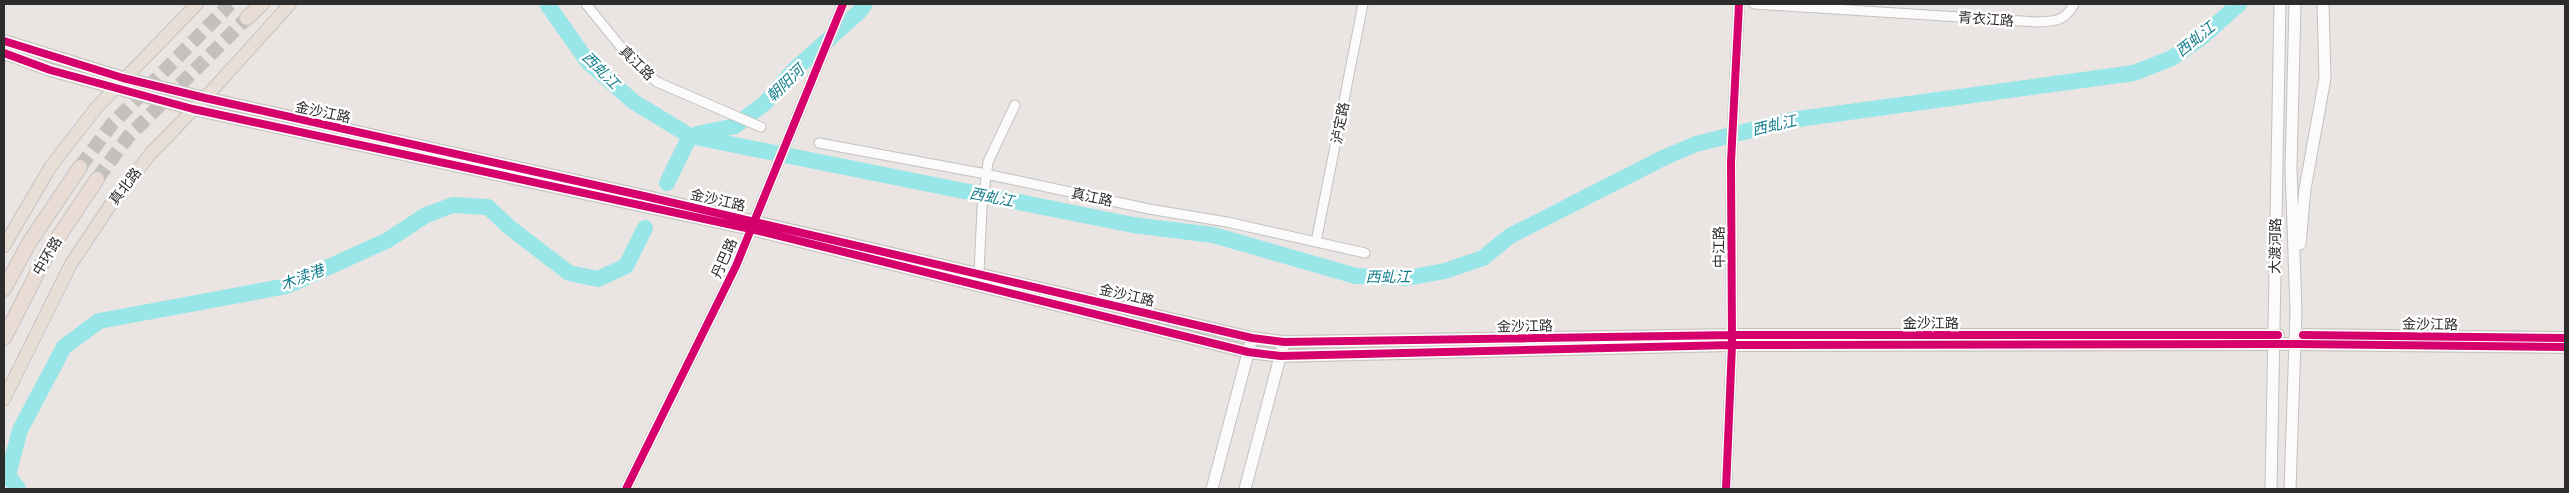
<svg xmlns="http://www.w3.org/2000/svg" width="2569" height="493" font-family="Ubuntu,'Noto Sans SC',sans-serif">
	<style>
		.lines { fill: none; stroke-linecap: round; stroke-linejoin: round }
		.stream { stroke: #98e6e8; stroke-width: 2.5 }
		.river { stroke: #98e6e8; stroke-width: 16 }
		.trunk-tunnel { stroke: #c4c0be; stroke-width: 14; stroke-dasharray: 14 7; stroke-linecap: butt }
		.minor-casing { stroke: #c2c1c1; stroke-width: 11 }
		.tertiary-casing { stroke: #c2c1c1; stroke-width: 12 }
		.secondary-casing { stroke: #c2c1c1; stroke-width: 13 }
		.primary-casing { stroke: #c6c3c2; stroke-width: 14 }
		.trunk-casing { stroke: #c6c3c2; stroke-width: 16 }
		.minor { stroke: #fcfbfb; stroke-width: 9 }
		.tertiary { stroke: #fcfbfb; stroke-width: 10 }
		.secondary { stroke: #fcfbfb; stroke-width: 11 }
		.primary { stroke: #e7ded5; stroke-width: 12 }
		.trunk { stroke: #e8dcd4; stroke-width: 14 }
		.cycleway-casing { stroke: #fff; stroke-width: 11 }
		.cycleway { stroke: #d6006c; stroke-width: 8 }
		.labels { text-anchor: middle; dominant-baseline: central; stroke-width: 5; stroke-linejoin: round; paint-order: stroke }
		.street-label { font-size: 14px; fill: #2c2c2c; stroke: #fff }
		.water-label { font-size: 15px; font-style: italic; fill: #127e8c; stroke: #fff }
	</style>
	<rect width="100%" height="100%" fill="#eae5e2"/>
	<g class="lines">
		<!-- stream -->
		<path class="stream" d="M 4,473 L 8,475"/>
		<!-- river -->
		<path class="river" d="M 547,4 L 588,62 L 634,102 L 690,136 L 1133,225 L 1213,235 L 1356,276 L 1407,278 L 1445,271 L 1483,258 L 1510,236 L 1663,158 L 1696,144 L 1791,120 L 2134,73 L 2172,58 L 2201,38 L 2239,4
			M 697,134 L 735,126 L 766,102 L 794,70 L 859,12 L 865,4
			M 667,183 L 690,136
			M 18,489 L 8,475 L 20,430 L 64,347 L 99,321 L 287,286 L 388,240 L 426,215 L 453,205 L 488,207 L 509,227 L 569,273 L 598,279 L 626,266 L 645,228"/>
		<!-- trunk-tunnel -->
		<path class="trunk-tunnel" d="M 80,167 L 112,124 L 230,4
			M 97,179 L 128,137 L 247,18"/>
		<defs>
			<path id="minor" d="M 586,4 L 633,62 L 657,82 L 761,127
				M 1754,4 L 2038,22 C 2056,21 2065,21 2074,4
				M 819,143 L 986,174 L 1149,209 L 1227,222 L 1365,253
				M 1316,242 L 1363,4
				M 979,273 L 982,208 L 988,162 L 1015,105"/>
			<path id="tertiary" d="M 626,489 L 736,266 L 843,4
				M 1726,489 L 1732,345 L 1731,162 L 1739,4"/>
			<path id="secondary" d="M 2300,244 L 2305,189 L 2325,78 L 2323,4
				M 1212,489 L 1252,338
				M 1245,489 L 1284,342
				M 2271,489 L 2280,4
				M 2290,489 L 2296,311 L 2291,168 L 2295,4"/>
			<path id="primary" d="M 4,41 L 123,78 L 205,98 L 644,196 L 1252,338 L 1284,342 L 1733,335 L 2278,335
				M 4,53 L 50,70 L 193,109 L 751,229 L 1248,352 L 1281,356 L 1732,345 L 2294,344 L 2565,347
				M 4,246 L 51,166 L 97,107 L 197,4
				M 2303,335 L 2565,338
				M 4,399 L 71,264 L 109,207 L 151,153 L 205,98 L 290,4"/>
			<path id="trunk" d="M 247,18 L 262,4
				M 4,289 L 29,243 L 80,167
				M 4,338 L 47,254 L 97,179"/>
		</defs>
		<!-- minor casing -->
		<use href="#minor" class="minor-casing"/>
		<!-- tertiary casing -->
		<use href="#tertiary" class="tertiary-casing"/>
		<!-- secondary casing -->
		<use href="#secondary" class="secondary-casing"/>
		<!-- primary casing -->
		<use href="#primary" class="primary-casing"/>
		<!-- trunk casing -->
		<use href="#trunk" class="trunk-casing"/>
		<!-- minor -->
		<use href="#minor" class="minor"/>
		<!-- tertiary -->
		<use href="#tertiary" class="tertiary"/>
		<!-- secondary -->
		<use href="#secondary" class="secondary"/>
		<!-- primary -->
		<use href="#primary" class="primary"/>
		<!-- trunk -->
		<use href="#trunk" class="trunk"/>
		<defs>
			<path id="cycleway" d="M 4,41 L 123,78 L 205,98 L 644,196 L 1252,338 L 1284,342 L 1733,335 L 2278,335
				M 4,53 L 50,70 L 193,109 L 751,229 L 1248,352 L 1281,356 L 1732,345 L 2294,344 L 2565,347
				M 2303,335 L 2565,338
				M 626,489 L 736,266 L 843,4
				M 1726,489 L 1732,345 L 1731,162 L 1739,4"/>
		</defs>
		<!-- cycleway casing -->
		<use href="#cycleway" class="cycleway-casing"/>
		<!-- cycleway -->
		<use href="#cycleway" class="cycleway"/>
	</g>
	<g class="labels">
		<!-- street labels -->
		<g class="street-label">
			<text transform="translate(1986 19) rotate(4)">青衣江路</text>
			<text transform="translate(637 63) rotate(44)">真江路</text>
			<text transform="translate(323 112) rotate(12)">金沙江路</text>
			<text transform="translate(1340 123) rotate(-79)">泸定路</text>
			<text transform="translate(125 186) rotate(-52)">真北路</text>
			<text transform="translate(1092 197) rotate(12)">真江路</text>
			<text transform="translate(718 200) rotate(13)">金沙江路</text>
			<text transform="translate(2275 246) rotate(-89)">大渡河路</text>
			<text transform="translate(1719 247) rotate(-91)">中江路</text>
			<text transform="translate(47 256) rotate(-59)">中环路</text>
			<text transform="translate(724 258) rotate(-66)">丹巴路</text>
			<text transform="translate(1127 295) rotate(13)">金沙江路</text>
			<text x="1931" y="323">金沙江路</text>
			<text transform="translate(2430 324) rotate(1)">金沙江路</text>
			<text transform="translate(1525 326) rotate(-1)">金沙江路</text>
		</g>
		<!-- water labels -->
		<g class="water-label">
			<text transform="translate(2195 39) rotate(-39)">西虬江</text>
			<text transform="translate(601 70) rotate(45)">西虬江</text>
			<text transform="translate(785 83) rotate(-44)">朝阳河</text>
			<text transform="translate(1774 125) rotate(-13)">西虬江</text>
			<text transform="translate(992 197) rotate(11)">西虬江</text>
			<text x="1388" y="276">西虬江</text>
			<text transform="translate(302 277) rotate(-21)">木渎港</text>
		</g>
	</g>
	<!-- border -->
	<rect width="2569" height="493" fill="none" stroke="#2c2c2c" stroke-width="10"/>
</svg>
